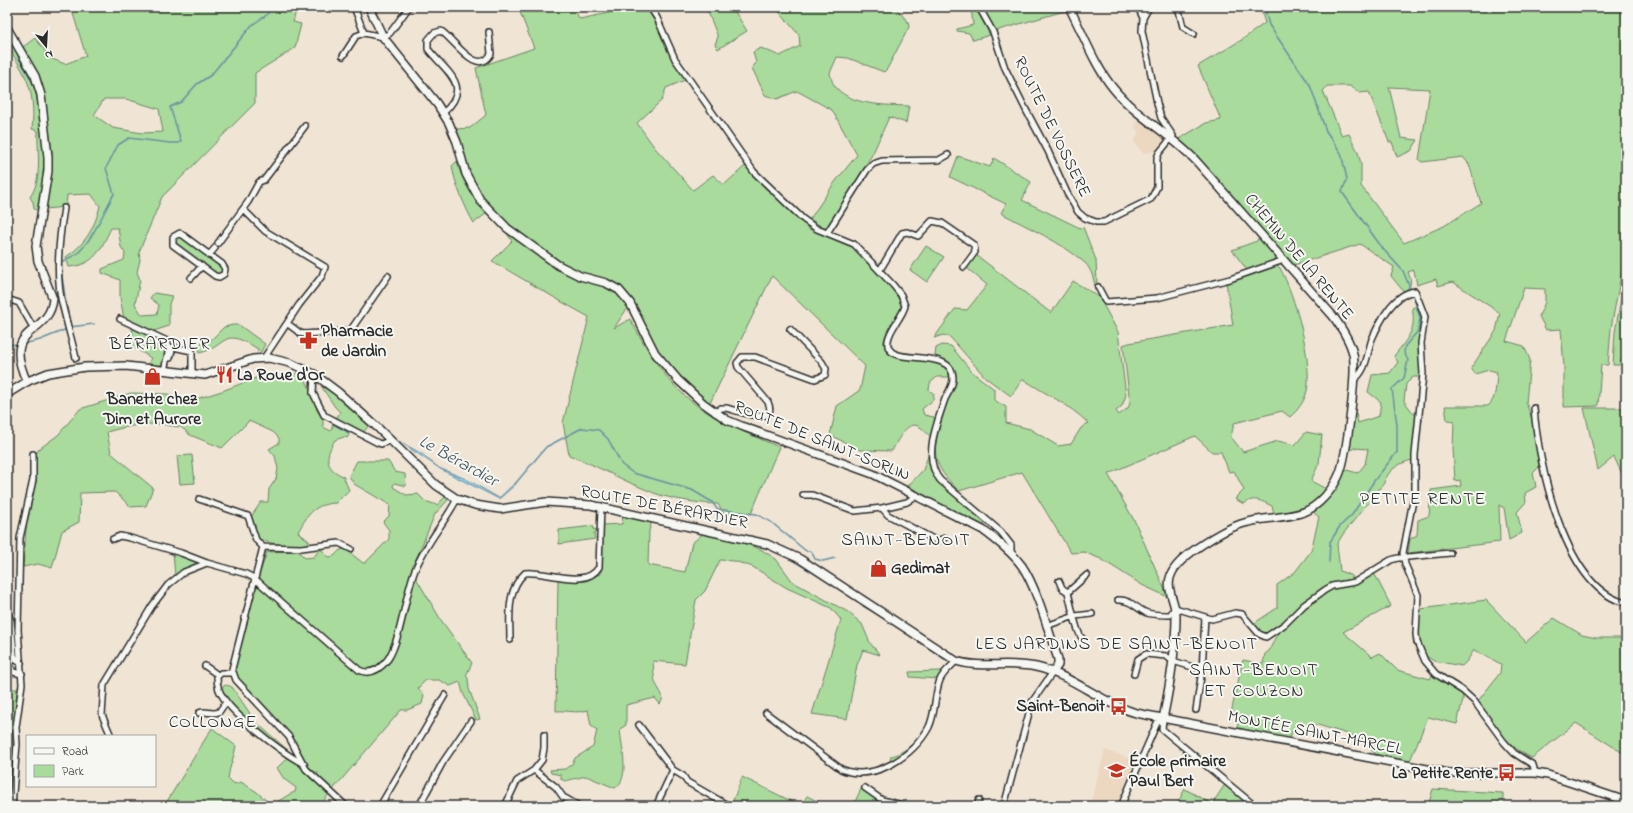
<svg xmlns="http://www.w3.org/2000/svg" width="1633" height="813" font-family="'Indie Flower',sans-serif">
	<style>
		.built { fill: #ecd7c1 }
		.green { fill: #a9db9c; stroke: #6a8364; fill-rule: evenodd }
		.water { fill: #91d3f3; stroke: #6890a3 }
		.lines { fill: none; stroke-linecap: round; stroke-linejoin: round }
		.stream { stroke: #6890a3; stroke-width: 1.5 }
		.street-casing { stroke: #2b2b2b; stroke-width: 8 }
		.secondary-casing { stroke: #2b2b2b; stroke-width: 10 }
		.street { stroke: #f6f6f2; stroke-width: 5 }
		.secondary { stroke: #f6f6f2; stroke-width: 7 }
		.labels { text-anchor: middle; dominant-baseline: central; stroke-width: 4; stroke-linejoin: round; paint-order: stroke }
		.street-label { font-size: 17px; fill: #2b2b2b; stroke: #f6f6f2 }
		.poi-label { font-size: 17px; font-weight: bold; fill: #2b2b2b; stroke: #f6f6f2; text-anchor: start }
		.neighbourhood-label { font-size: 18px; letter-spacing: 1px; fill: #2b2b2b; stroke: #f6f6f2 }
		.water-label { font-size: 18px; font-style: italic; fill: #44555d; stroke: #f6f6f2 }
	</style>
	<rect width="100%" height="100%" fill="#f0e4d5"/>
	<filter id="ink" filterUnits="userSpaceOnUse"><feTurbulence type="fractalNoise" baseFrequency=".025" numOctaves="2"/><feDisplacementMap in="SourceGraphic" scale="8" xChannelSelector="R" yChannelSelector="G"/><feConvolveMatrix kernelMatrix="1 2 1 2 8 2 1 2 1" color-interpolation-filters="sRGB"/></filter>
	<g filter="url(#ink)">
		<!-- built -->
		<path class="built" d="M 1140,118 L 1165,139 L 1164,144 L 1158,151 L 1143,153 L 1134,142 L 1138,133 L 1135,125 Z
			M 1105,750 L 1137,761 L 1116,806 L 1093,806 L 1090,805 Z"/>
		<!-- green -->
		<path class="green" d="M 54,7 L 297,7 L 293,22 L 301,24 L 295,48 L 255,73 L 255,103 L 162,197 L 139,252 L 140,260 L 137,272 L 140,280 L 135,304 L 142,315 L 157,314 L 159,305 L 150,298 L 154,293 L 172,296 L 169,304 L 169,326 L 154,331 L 124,319 L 120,297 L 120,280 L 102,273 L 102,269 L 124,260 L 125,253 L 121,247 L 118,228 L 111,228 C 101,249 95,265 69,267 L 66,257 C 85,245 95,227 100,206 L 91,194 L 67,195 L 66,207 L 45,209 L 52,170 L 52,152 L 45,103 L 38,76 L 23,47 L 35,38 L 52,59 L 65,64 L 86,56 L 71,7 ZM 104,99 L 126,99 L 159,109 L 163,132 L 142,133 L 113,128 L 94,115 Z
			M 518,7 L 571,7 L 580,19 L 637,7 L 647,7 L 685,80 L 666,88 L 662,100 L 637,123 L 655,148 L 693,190 L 713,175 L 724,185 L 745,166 L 753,176 L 809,229 L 852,247 L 892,287 L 901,304 L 901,310 C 896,319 887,330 884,340 C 883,343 885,346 886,349 C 897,368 948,352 950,377 L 937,377 L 930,383 L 929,390 L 934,394 L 933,400 L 922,409 L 924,415 L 934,417 L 936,425 L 933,439 C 928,435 923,428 918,426 C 906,420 896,444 892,451 L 860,450 L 830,435 L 837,406 L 860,390 L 865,366 L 772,276 L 709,405 L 672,370 L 652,343 L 633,300 L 614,328 L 630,319 C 645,346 661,375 685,396 C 712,420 747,433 779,447 L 751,514 L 723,513 L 718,504 C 702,504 670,499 654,493 C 625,482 598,466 569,455 L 563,423 L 589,317 L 562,302 L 492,261 L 512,241 L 489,207 L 466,166 L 456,129 L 470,128 L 486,115 L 476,68 L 534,48 Z
			M 706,7 L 732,7 L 747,31 L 718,49 L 715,44 L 718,37 Z
			M 775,7 L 895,7 L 908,22 L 909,27 L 887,69 L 884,72 L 848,58 L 837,57 L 830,73 C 831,77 832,82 834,85 C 849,106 886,105 909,106 L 906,123 L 889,117 L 873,153 L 827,230 L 810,219 L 835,182 L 857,155 L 832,110 L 797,91 L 777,99 L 765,95 L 752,68 L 756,63 L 753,52 L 761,48 L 780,56 L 800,46 L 799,35 Z
			M 971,7 L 975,7 L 990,35 L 973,40 L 969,33 L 957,31 L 957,29 L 973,25 Z
			M 982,7 L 1066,7 L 1068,10 L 995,31 Z
			M 1260,7 L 1626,7 L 1626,214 L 1622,270 L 1611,328 L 1608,365 L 1601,365 L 1598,406 L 1564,407 L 1564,367 L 1561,329 L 1546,330 L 1539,316 L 1545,302 L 1545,289 L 1524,288 L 1506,341 L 1524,346 L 1530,360 L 1526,403 L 1532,419 L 1539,467 L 1533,473 L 1536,487 L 1525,493 L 1526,502 L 1517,512 L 1522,533 L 1509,540 L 1504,508 L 1499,505 L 1500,542 L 1408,553 L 1410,539 L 1417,535 L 1418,520 L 1429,516 L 1431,490 L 1461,486 L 1460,480 L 1455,481 L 1453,449 L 1454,421 L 1447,420 L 1445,406 L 1488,406 C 1497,399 1496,382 1497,372 L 1489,370 L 1475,374 L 1471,368 L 1496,331 L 1500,313 L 1453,282 L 1438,286 L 1436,279 L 1417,285 L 1414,270 L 1408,272 C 1412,282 1412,285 1404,292 L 1391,276 L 1394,267 L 1360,244 L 1294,265 L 1193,152 L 1177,140 L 1206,123 L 1221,120 L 1198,66 L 1243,39 L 1265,23 ZM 1327,86 L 1350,86 L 1360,93 L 1369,92 L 1389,142 L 1392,142 L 1397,157 L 1411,151 L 1418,140 L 1401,138 L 1389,87 L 1430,89 L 1419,160 L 1422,162 L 1463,157 L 1469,164 L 1481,203 L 1444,226 L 1404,243 L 1361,186 L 1361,164 L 1358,152 L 1349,134 L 1342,136 L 1323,91 Z
			M 7,34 L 31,75 L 37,92 L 45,156 L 43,184 L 38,210 L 34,209 L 33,202 L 30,197 C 43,179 37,152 38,131 L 32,129 C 34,111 33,91 24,74 C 18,61 7,49 7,34 Z
			M 958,156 L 990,167 L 994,158 L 1031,182 L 1022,200 L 1080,228 L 1083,227 L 1096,260 L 1097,285 L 1095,285 C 1093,277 1091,269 1085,263 C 1061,242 1029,228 1001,213 L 1006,204 L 950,177 Z
			M 457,161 C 461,180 473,199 487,213 L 474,223 C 466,210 454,182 452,166 Z
			M 179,236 L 222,267 L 223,272 L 217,274 L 175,243 L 175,239 Z
			M 1259,237 L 1276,256 L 1277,259 L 1247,270 L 1232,250 L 1257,241 Z
			M 926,246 L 944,257 L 927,282 L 910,270 Z
			M 975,254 L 1051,313 L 1073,281 L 1099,297 L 1118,332 L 1119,340 L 1126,395 L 1122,406 L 1116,411 L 1119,415 L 1128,408 L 1130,403 L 1123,345 L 1129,343 L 1233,325 L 1226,282 L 1277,266 L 1280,268 C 1295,295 1313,361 1307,391 C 1304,402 1298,410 1290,417 L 1282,411 L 1234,423 L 1231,437 L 1243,452 L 1278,441 L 1295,445 L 1306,432 L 1322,435 L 1319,463 L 1311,481 L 1326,489 C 1309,509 1299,511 1274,514 L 1272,506 C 1261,501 1254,496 1244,504 L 1235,499 L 1244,490 L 1234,471 L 1229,472 L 1221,452 L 1212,452 L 1195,436 L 1108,474 L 1135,522 L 1168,597 L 1142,585 L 1101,559 L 1084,552 L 1071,553 L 1022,472 L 959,491 C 950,482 941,473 937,461 C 928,436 961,382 952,368 C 949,362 941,358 935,356 L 936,348 L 942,345 L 951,346 L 972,372 L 994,389 L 994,400 L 1006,407 L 1006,423 L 1030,429 L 1058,446 L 1071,444 L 1081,428 L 1088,423 C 1069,404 1045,394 1023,379 L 1011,396 L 986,378 L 950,337 L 943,335 L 934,338 L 955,309 L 967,310 L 987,285 L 967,268 Z
			M 1625,276 L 1626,360 L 1621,360 L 1620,365 L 1613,365 L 1615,332 Z
			M 1419,305 L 1423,320 L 1418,347 L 1421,377 L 1413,377 L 1406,384 L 1404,401 L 1414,414 L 1418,414 L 1412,460 C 1400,463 1388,469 1384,483 L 1343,534 L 1337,544 L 1340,571 L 1352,576 L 1354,580 C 1332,585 1317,591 1300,605 C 1289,615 1278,630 1264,635 L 1253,624 L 1277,608 L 1277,585 L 1295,572 L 1311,551 L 1319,517 L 1312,511 L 1331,493 L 1346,470 L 1358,473 L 1365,464 L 1368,449 L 1354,448 L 1348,452 L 1353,413 L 1356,413 L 1358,423 L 1379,416 L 1381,402 L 1368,392 L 1372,375 L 1390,373 L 1398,362 L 1394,356 C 1407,339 1417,330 1412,308 Z
			M 233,325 L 239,325 L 265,344 L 261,352 L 257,351 L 258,349 C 220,325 229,347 199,353 L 200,344 L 209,342 L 224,327 Z
			M 132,327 L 161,341 C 168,349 165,356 163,365 L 147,366 L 151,358 L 133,347 Z
			M 297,373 L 304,377 L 309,387 L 317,410 L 323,420 L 323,427 L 331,431 L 333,424 L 347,432 L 349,435 L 347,438 L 344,437 L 335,440 C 325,456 324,468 343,476 L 349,490 L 336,503 C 314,504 308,514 298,532 L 309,541 L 308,545 C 290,546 275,546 257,538 L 251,517 L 261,502 L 268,502 L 269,489 L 276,479 L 278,469 L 275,456 L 269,449 L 279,443 L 279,438 L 273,432 L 249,421 L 222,448 L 190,435 L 181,427 C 173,427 165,424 157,424 C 140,424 123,427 107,432 L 111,453 L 153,488 L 146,506 L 131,507 L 115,492 L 80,493 L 79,522 L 62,531 L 52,568 L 38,564 L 23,567 L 26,530 L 36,478 L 35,456 L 39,449 L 58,435 L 80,409 L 131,393 L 168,394 L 186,402 L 222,391 L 261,376 L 292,375 Z
			M 321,386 L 333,393 L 369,425 L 363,433 L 336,419 L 340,412 L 335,407 Z
			M 1584,408 L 1622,408 L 1626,425 L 1626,482 L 1614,457 L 1598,470 Z
			M 192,455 L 195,483 L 180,484 L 177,456 Z
			M 928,456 L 930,466 L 937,480 L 985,523 L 983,527 L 908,486 L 923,470 Z
			M 357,461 L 388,461 L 395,472 L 405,474 L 406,486 L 394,483 L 393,487 L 406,495 L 418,494 L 425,501 L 437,505 L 445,497 L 448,500 L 435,514 L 409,576 L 416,578 L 441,620 L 472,663 L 466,676 L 468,678 L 469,689 L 480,719 L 476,720 L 463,693 L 460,682 L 450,686 L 439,680 L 426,680 L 418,688 L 424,695 L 422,704 L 407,710 L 401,710 L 324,800 L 323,806 L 162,806 L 166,803 L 212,728 L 236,746 C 234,758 229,767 228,779 L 235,784 L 241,782 L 257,792 L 270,804 C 280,802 284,796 295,792 L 296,788 L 284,779 L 277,768 L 286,759 L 292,757 C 271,739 232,714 221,688 C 225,684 228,685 232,687 L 249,712 L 251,718 L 298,759 L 299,766 L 312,780 L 317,777 L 318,772 L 312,772 L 293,739 L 237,677 L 234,670 L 235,661 L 259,575 L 267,552 L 298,551 L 305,558 L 314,557 L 319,550 L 322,550 L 329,557 L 334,556 L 340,550 L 345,549 L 363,563 L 365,563 L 389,539 L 389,530 L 383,522 L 389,516 L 390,505 L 354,484 L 349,476 Z
			M 623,515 L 652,521 L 649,531 L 648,565 L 685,572 L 692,543 L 704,533 L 735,539 L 762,550 L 776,559 L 793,582 L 848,612 L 862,624 L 870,643 L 880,655 L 863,650 L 857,665 L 847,719 L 812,714 L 841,620 L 831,608 L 787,588 L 753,567 L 734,561 L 720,560 L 705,591 L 696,600 L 685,664 L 653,661 C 654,668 653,677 656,684 C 659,691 666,696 660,704 L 655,698 L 626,705 L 626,725 L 620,729 C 621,745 631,779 615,788 L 586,776 L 565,781 L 561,779 L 561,775 L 551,773 L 550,770 L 565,769 L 572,764 L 575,758 L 593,747 L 597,730 L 591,726 L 588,710 C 576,714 568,710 556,711 L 558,579 L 585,578 L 601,574 L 603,525 L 622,524 Z
			M 593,526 L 594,530 L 598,529 L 598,531 L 594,533 L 595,539 L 559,544 L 559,530 Z
			M 173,553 L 197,561 L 197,563 L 175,576 Z
			M 1374,573 L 1391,606 L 1343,632 L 1372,657 L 1380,653 L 1397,670 L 1430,679 L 1432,675 L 1462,694 L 1463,699 L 1457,724 L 1428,717 L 1409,763 C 1390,759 1372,759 1364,739 L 1318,725 L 1295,726 L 1289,739 L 1238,728 L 1236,717 L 1231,713 L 1243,660 L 1263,664 L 1265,654 L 1269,651 L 1277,634 L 1319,596 L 1332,589 L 1356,584 Z
			M 1486,600 L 1526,642 L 1554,618 L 1582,635 L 1596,638 L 1626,638 L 1626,755 L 1576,723 L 1532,758 C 1505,745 1495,726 1478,701 L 1500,673 L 1501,664 L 1474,650 L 1467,661 L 1462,666 L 1434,661 L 1424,655 L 1418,635 L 1421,609 Z
			M 942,671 L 929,724 L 916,743 L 890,763 L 891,756 C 902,755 924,736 928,725 C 933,711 934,693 937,679 L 910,677 L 909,672 Z
			M 7,689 L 17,689 L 9,806 L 7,806 Z
			M 742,777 L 801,806 L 807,796 L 827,806 L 731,806 Z
			M 1226,783 L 1250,806 L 1176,806 L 1185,789 L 1212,804 Z
			M 861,789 L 889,806 L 853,806 Z
			M 1433,789 L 1503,793 L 1503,804 L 1545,806 L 1428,806 Z"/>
		<!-- water -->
		<path class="water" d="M 399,441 L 422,454 L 439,468 L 466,479 L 499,498 L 515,483 L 516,484 L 499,499 L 442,470 Z"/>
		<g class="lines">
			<!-- stream -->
			<path class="stream" d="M 1264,7 L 1269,25 L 1310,85 L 1326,131 L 1341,153 L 1347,179 L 1342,192 L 1383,249 L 1403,271 L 1413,295 L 1420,318 L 1418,331 L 1405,346 L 1404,353 L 1408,360 L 1404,378 L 1392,389 L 1397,425 L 1397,452 L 1374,481 L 1352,515 L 1340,526 L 1330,542 L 1329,562
				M 18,57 C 24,67 31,77 34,87 C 41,107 46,154 43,174
				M 61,262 C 66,259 75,256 79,252 C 94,237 104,211 114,194 L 106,168 L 118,145 L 129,138 L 170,143 L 179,143 L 181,141 L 170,107 L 181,102 L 197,84 L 211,75 L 252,25 L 268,14 L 268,7
				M 61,268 L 66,304
				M 67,308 L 71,327
				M 70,327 L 94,324
				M 23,344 L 40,340 L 67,329
				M 7,345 L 19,344
				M 333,424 L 350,433
				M 515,484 L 546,447 L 582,428 L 599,430 L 608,439 L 622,465 L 633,473 L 692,490 L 712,502 L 717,509 L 756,514 L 771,522 L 806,551 L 811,551 L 815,559 L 823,561 L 835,558
				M 794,561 L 827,581
				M 863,606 L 879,615
				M 887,620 L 901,629
				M 907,633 L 947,661"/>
			<defs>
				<path id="street" d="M 354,7 L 364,33
					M 650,7 L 657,18 L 675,59 L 754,172 L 803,219 L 817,229 L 854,244 L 893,285 L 901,295 L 905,306 C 902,318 889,329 888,341 C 883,370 954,344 953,379 C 953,386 948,393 945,399 C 937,423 922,458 940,480 L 1001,532 L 1011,545 L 1011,553
					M 979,7 L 993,32 L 1005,68 L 1026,110 L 1048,151 L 1067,193 L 1078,212 L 1085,218 L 1096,222 L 1104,222 L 1151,199 L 1157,187 L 1157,158 L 1159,153 L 1173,136 L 1161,118 L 1157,103 L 1142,31 L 1143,18 L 1138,7
					M 1178,7 L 1183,27 L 1194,34
					M 1143,18 L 1149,7
					M 343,56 L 356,36 L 364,33 L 383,37 L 390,33 L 409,7
					M 443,113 C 474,86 445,71 428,49 L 428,40 L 434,33 L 441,31 C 453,38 477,78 491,54 L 489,32
					M 64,208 C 59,238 55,278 63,307 C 67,324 72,341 76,358
					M 243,209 L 265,231 L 325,267 L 322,276 L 299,305 L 264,358
					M 180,233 L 222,264 L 225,269 L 224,274 L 219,277 L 215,276 L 173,245 L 173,237 Z
					M 827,233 L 867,170 L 873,164 L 882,161 L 939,160 L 948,155
					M 218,243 L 248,202 L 259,182 L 264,180 L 305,126
					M 209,255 L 215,248
					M 880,270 L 902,233 L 907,232 L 918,236 L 932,221 L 942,223 L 974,245 L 975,252 L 964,267
					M 191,278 L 202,266
					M 1098,287 L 1106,302 L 1157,298 L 1230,279 L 1284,260
					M 7,299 L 19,303 L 34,329
					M 120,319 L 167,341 L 169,348 L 164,371
					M 288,324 L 300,333 L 304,334 L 350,331 L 388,276
					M 170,358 L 173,347 L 192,351 L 192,373
					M 314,374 L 313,393 L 324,415 L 378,443 L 381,444 L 391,440
					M 1353,380 C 1367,372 1367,353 1372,339 C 1380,321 1393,294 1415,291 L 1425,317 L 1421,343 L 1423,374 L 1415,455 L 1415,490 L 1403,553 L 1405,564 L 1418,595 L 1416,634 L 1417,642 L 1425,661 L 1436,674 L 1463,691 L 1474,701 L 1504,742 L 1514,753 L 1533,765 L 1535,773
					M 1534,408 C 1538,462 1564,589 1626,603
					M 715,413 L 721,408 L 726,408 C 736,410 779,428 768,402 L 738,367 L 737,363 L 742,357 L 755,357 L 815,379 L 825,375 L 826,369 L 822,362 L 790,329
					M 803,495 L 812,495 L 855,511 L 882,508
					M 917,495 L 907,502 L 882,508 L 888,515 L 937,541 L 945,538
					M 199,499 L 248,516 L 256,540 L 263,547
					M 113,539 L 120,536 L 130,538 L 181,553 L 207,563
					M 1059,581 L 1062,588 L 1068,592
					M 1118,600 C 1130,599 1137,609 1147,613 C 1154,615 1163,615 1170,615 L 1175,608 L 1212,619 L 1235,613 L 1242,614 L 1259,634 L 1266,637 L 1285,624 L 1304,605 L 1325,590 L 1332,586 L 1355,582 L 1391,560 L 1398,558 L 1450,553
					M 7,611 L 11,621 L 14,655 L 16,660 L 21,663
					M 1046,626 L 1075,616 L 1092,614
					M 1082,638 C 1077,634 1070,601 1068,592 L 1087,575
					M 510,640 C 510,616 506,590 525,573 C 545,570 586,590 599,567 L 601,506
					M 7,658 L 13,672 L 22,674
					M 205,666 L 218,675
					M 232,673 L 221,673 L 217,677 C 217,684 219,692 223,697 C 233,715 285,755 304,764
					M 1134,674 L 1138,659 L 1146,654 L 1166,656 L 1173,661 L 1202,670
					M 1196,710 L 1202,670 L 1205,617
					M 199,713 C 206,710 211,715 219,712 L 226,702
					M 766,713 L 841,769 C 873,783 914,756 929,727 C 936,712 934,695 940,680 C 944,671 951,667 956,661
					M 1163,719 L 1162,729 L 1255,806
					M 639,725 L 673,770 L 683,776 L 687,782 L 729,806
					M 111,736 L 102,715 L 104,685 L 152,606 L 168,585 L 184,572 L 207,563 L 246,574 L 254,578 L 359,670 C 371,676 381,668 388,659 C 401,639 405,595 415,570 C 425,544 444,524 457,499
					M 534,770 L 556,787 L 563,797 L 579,806
					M 865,788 L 882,800 L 906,806
					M 12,806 L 17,744 L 16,727 L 22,684 L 18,630 L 20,538 L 33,480 L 33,454
					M 346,806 L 306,769 L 289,737 L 236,680 L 232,669 L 263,547 L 301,548 L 339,543 L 351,549
					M 380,806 L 445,695
					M 419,806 L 443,762 L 471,721
					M 505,806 L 517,781 L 534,770 L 542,760 L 544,748 L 544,735
					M 656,806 L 673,770
					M 977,806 L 979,800
					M 1004,806 L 1032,702 L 1053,672
					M 1121,806 L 1157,723 L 1163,719"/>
				<path id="secondary" d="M 369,7 L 383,37 L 437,104 L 449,123 L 457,142 L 466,174 L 480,200 L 507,228 L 558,265 L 580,276 L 606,283 L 619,290 L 630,303 L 655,353 L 678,380 L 703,403 L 727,420 L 744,427 L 873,474 L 983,530 C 997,541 1012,552 1022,566 C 1037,588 1049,633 1058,659 L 1058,665 L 1053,672
					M 1069,7 C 1083,33 1094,65 1113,88 C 1137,118 1173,135 1198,163 L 1333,316 C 1341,327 1350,340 1353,354 C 1357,372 1347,457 1339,475 C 1333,489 1319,506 1304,512 C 1284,519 1261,517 1241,524 C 1223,530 1178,556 1171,575 C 1165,588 1176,603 1176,616 C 1176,651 1170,685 1163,719
					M 7,28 L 35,76 L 41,95 L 48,157 L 48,171 L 36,246 L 38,261 L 53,299 C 49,338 0,324 27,382
					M 7,394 L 28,381 L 48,373 L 85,367 L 126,366 L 205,375 L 253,359 L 269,358 L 290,363 L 314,374 L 338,392 L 378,428 L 436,485 L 457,499 L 475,505 L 500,509 L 546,502 L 591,505 L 767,544 L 800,559 L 956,661 C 981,669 1009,661 1036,667 C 1072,675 1101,703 1136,713 L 1448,773 L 1535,773 L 1548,775 L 1626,801"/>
			</defs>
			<!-- street casing -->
			<use href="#street" class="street-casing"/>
			<!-- secondary casing -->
			<use href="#secondary" class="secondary-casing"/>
			<!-- street -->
			<use href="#street" class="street"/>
			<!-- secondary -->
			<use href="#secondary" class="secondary"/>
		</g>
	</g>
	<!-- icons -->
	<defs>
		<symbol id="pharmacy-bare" viewBox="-9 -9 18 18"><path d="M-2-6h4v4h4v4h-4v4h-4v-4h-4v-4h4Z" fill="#c8321e" stroke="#f6f6f2" stroke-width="2.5" paint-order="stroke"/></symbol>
		<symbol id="restaurant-bare" viewBox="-9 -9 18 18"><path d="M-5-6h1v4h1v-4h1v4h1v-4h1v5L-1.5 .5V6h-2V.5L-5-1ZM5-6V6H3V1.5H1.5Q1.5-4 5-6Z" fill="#c8321e" stroke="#f6f6f2" stroke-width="2.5" paint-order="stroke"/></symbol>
		<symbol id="shop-bare" viewBox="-9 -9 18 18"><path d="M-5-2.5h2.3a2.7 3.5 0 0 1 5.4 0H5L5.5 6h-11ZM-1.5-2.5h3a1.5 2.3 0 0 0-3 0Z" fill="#c8321e" stroke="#f6f6f2" stroke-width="2.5" paint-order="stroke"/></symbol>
		<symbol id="bus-bare" viewBox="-9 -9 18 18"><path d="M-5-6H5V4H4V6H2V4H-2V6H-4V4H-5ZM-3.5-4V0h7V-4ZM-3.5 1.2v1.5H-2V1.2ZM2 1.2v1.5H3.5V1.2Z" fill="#c8321e" stroke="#f6f6f2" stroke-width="2.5" paint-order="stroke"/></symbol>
		<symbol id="school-bare" viewBox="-9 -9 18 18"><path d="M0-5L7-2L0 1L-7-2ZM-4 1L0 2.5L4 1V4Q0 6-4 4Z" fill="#c8321e" stroke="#f6f6f2" stroke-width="2.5" paint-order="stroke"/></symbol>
	</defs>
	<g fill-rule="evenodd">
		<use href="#pharmacy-bare" x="296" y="328" width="25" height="25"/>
		<use href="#restaurant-bare" x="212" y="362" width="25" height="25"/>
		<use href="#shop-bare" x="140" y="364" width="25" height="25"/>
		<use href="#shop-bare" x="866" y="556" width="25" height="25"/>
		<use href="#bus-bare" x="1106" y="694" width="25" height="25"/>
		<use href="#school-bare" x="1104" y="758" width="25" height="25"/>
		<use href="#bus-bare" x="1494" y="760" width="25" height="25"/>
	</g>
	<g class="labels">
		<!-- street labels -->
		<g class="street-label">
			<text transform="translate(1052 127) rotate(64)">ROUTE DE VOSSERE</text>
			<text transform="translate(1299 257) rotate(50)">CHEMIN DE LA RENTE</text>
			<text transform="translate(822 441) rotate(22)">ROUTE DE SAINT-SORLIN</text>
			<text transform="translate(664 507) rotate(11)">ROUTE DE BÉRARDIER</text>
			<text transform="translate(1315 733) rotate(11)">MONTÉE SAINT-MARCEL</text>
		</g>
		<!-- poi labels -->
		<g class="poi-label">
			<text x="321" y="331">Pharmacie<tspan x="321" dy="20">de Jardin</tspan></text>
			<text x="237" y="375">La Roue d'Or</text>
			<text x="152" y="399" text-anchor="middle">Banette chez<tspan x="152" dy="20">Dim et Aurore</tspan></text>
			<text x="891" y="568">Gedimat</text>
			<text x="1105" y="706" text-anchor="end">Saint-Benoit</text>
			<text x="1129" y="761">École primaire<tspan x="1129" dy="20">Paul Bert</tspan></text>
			<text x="1493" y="773" text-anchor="end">La Petite Rente</text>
		</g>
		<!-- neighbourhood labels -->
		<g class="neighbourhood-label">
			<text x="160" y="345">BÉRARDIER</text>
			<text x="1423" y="500">PETITE RENTE</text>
			<text x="906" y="541">SAINT-BENOIT</text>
			<text x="1117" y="645">LES JARDINS DE SAINT-BENOIT</text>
			<text x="1254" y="671">SAINT-BENOIT<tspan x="1254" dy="21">ET COUZON</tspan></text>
			<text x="213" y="723">COLLONGE</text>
		</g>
		<!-- water labels -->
		<g class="water-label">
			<text transform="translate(458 462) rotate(29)">Le Bérardier</text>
		</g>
	</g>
	<!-- margin -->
	<rect width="1633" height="813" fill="none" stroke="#f6f6f2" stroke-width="24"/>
	<rect x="12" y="12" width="1609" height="789" fill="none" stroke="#2b2b2b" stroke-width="1.5" filter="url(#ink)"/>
	<!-- legend -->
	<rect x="26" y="735" width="130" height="52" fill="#f6f6f2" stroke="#a5a5a2"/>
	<rect x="34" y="748" width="20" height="6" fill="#f6f6f2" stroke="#a5a5a2"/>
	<text x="62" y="755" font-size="12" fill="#2b2b2b">Road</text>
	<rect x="34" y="765" width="20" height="12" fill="#a9db9c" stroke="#a5a5a2"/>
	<text x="62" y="775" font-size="12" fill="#2b2b2b">Park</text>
	<!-- north arrow -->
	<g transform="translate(46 46) rotate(162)" stroke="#f6f6f2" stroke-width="3" paint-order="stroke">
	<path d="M0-3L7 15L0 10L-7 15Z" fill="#2b2b2b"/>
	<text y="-6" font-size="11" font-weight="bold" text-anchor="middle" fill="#2b2b2b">N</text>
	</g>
</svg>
